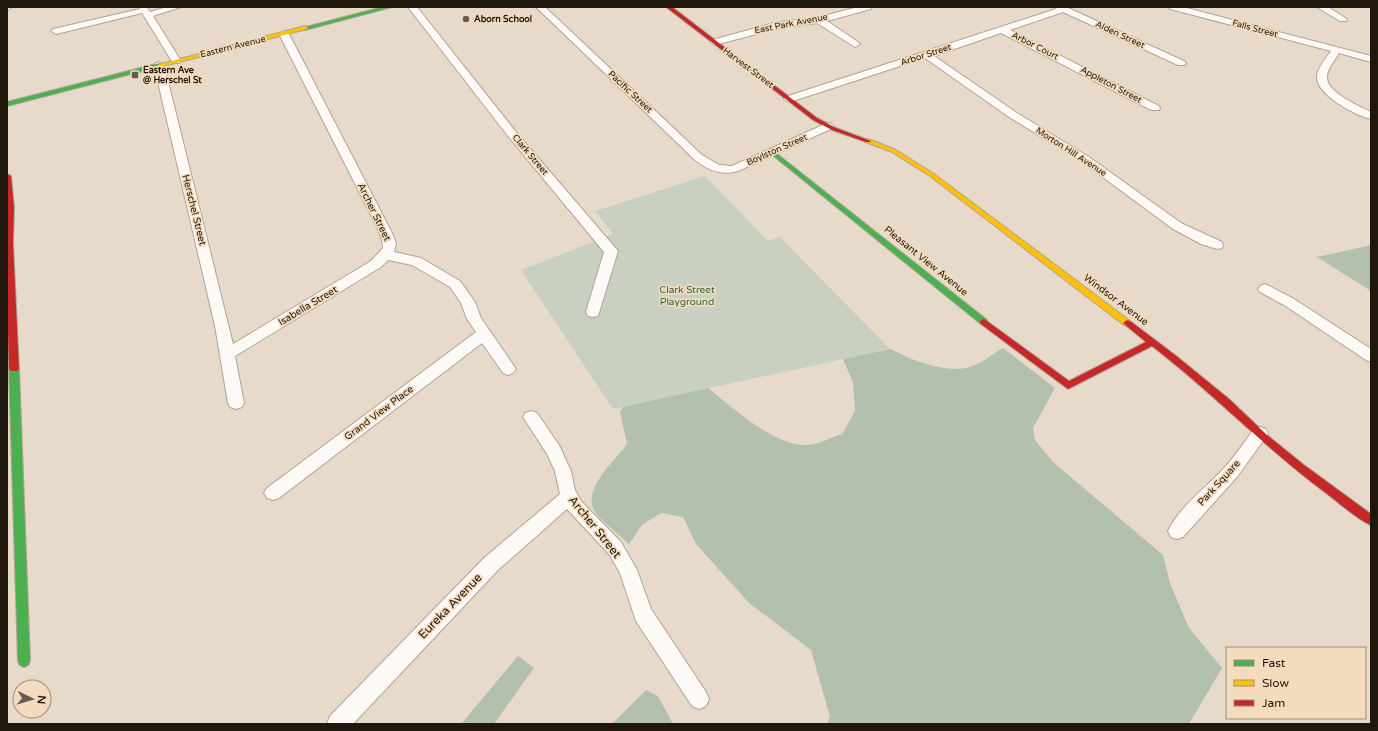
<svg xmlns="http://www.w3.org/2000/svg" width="1378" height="731" font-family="'Varela Round',sans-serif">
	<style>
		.green { fill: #cad0c1 }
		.forest { fill: #b3c0ad }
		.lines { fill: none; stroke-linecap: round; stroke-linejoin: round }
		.street-casing { stroke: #afa498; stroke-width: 2 }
		.fast-casing { stroke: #afa498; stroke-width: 2 }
		.slow-casing { stroke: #afa498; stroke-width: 2 }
		.jam-casing { stroke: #afa498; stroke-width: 2 }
		.street { fill: #fcf9f7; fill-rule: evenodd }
		.fast { fill: #4caf50; fill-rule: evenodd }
		.slow { fill: #ffc107; fill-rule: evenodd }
		.jam { fill: #c62828; fill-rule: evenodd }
		.poi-dot { fill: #665b4e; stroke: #f5dbbd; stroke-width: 1.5 }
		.labels { text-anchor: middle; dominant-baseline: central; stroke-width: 3.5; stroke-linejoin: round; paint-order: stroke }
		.far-poi-label { font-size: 9px; font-weight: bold; fill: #20170c; stroke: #f5dbbd; text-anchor: start }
		.far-street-label { font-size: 9px; fill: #20170c; stroke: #f5dbbd }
		.street-label { font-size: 10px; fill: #20170c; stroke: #f5dbbd }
		.park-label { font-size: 10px; fill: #2b6346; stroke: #f5dbbd }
		.near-street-label { font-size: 12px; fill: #20170c; stroke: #f5dbbd }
	</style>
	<rect width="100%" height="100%" fill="#e8daca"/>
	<!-- green -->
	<path class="green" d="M 705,176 L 768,241 L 780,237 L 890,349 L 613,409 L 521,270 L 613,234 L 595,211 Z"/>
	<!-- forest -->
	<path class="forest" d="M 1371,245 L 1371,291 L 1317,257 Z
		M 1003,348 L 1055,388 L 1033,428 L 1035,440 L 1053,462 L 1163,555 L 1170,583 L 1189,628 L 1222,668 L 1189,724 L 827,724 L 830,717 L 811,650 L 749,603 L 696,544 L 683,517 L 661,513 L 642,525 L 629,544 C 621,536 600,520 595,512 C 581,489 615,461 627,444 L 620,412 L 623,407 L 708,388 C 733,408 776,448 810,445 C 820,444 832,437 842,434 L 855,411 L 853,383 L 843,359 L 891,349 C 913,361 949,375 973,366 C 983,362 993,354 1003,348 Z
		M 518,656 L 534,668 L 494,724 L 461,724 Z
		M 646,690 L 658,696 L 673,724 L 612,724 Z"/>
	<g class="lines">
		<defs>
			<path id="street" d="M 7,7 L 12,7 L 8,10 Z
				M 139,7 L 147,7 L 150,12 L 167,7 L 181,7 L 153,16 L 181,61 L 179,63 L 173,63 L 142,13 L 56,34 L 51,31 L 53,29 L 140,9 Z
				M 408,7 L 417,7 L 516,132 L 618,251 L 598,316 L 593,317 L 588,316 L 586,312 L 604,252 L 508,136 Z
				M 536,7 L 545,7 L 702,155 L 719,165 L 732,166 L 825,124 L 829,123 L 834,126 L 833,128 L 738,171 C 721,176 707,170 694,159 Z
				M 858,7 L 872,7 L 871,9 L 827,21 L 858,42 L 860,44 L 855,47 L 817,23 L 775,29 L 715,45 L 710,42 L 712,40 L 774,23 L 823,16 Z
				M 1055,7 L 1066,7 L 1184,61 L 1186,63 L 1184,65 L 1178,65 L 1063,12 L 1010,30 L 1159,106 L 1160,108 L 1159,110 L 1151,110 L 1001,33 L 934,56 L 1017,113 L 1089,157 L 1181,223 L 1222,242 L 1223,245 L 1222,248 L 1217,249 L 1201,244 L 1173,229 L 1081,161 L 1009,117 L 925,58 L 793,101 L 789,102 L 784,99 L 785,97 L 1056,9 Z
				M 1169,7 L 1183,7 L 1371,56 L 1371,62 L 1339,53 C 1335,60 1328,68 1327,76 C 1325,92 1359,106 1371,112 L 1371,119 C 1356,116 1315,94 1317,76 C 1318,67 1326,58 1331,51 L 1170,9 Z
				M 1317,7 L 1328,7 L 1347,19 L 1346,21 L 1340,21 Z
				M 284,31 L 289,34 L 393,235 L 396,244 L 394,252 L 421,258 L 460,281 L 475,302 L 481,318 L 516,369 L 513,373 L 508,375 L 503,373 L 482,343 L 279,498 L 273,500 L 267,498 L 264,493 L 267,488 L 476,332 L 467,319 L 461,303 L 450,287 L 412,265 L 388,260 L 381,267 L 235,356 L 244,403 L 242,407 L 236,409 L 230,407 L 228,403 L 215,326 L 154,65 L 156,63 L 159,62 L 164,65 L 233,344 L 371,261 L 383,248 L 382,240 L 378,229 L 279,34 Z
				M 1265,284 L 1294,299 L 1371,349 L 1371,362 L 1366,360 L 1284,305 L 1260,292 L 1258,289 L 1260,286 Z
				M 531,411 L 537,413 L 559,445 L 571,471 L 575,490 L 581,501 L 621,542 L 637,570 L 651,609 L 706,692 L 709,699 L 706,706 L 699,709 L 692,706 L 636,621 L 620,573 L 609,554 L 567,509 L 498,570 L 353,724 L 327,724 L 330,716 L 484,558 L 560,494 L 555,471 L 547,454 L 523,417 L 525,413 Z
				M 1260,427 L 1266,429 L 1268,434 L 1237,477 L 1183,537 L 1177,539 L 1171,537 L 1168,531 C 1179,507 1206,488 1224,468 C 1235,457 1244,442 1254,429 Z"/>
			<path id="fast" d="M 383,7 L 392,7 L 305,30 L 302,28 Z
				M 160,63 L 162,64 L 162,66 L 7,106 L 7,102 Z
				M 772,150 L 987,320 L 988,322 L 987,324 L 981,324 L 770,153 L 770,151 Z
				M 14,366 L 17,367 L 19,369 L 30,661 L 28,665 L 24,667 L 20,665 L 18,661 L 9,369 L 11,367 Z"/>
			<path id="slow" d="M 305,26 L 308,28 L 307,29 L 160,67 L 157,65 Z
				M 868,139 L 896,150 L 934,174 L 1130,321 L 1131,323 L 1130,325 L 1124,325 L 930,176 L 892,152 L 866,142 L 866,140 Z"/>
			<path id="jam" d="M 666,7 L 672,7 L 817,118 L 836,128 L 871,141 L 870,142 L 866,142 L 832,130 L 813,120 Z
				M 7,174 L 11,176 L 14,207 L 13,243 L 19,369 L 17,371 L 11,371 L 9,369 L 7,297 Z
				M 984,319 L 1069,381 L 1146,342 L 1123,323 L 1127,320 L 1130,321 L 1175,355 L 1229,399 L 1267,435 L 1304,465 L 1371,514 L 1371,525 C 1358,520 1338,502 1326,493 C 1265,448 1213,393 1152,346 L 1068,389 L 981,324 L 980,322 L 981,320 Z"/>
		</defs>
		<!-- street casing -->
		<use href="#street" class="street-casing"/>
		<!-- fast casing -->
		<use href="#fast" class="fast-casing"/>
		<!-- slow casing -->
		<use href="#slow" class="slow-casing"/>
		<!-- jam casing -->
		<use href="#jam" class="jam-casing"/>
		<!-- street -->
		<use href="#street" class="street"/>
		<!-- fast -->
		<use href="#fast" class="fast"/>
		<!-- slow -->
		<use href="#slow" class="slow"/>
		<!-- jam -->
		<use href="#jam" class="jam"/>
	</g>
	<!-- markers -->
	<g class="poi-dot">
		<circle cx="466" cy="19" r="4"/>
		<rect x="131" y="71" width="8" height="8" rx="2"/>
	</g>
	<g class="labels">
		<!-- far-poi labels -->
		<g class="far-poi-label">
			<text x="474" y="19">Aborn School</text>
			<text x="143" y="70">Eastern Ave<tspan x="143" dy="10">@ Herschel St</tspan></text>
		</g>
		<!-- far-street labels -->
		<g class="far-street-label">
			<text transform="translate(791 24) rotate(-11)">East Park Avenue</text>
			<text transform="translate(1255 29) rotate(15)">Falls Street</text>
			<text transform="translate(1120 35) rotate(25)">Alden Street</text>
			<text transform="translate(1035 46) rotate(27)">Arbor Court</text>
			<text transform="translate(233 47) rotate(-14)">Eastern Avenue</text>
			<text transform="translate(926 55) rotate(-18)">Arbor Street</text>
			<text transform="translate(748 68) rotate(37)">Harvest Street</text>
			<text transform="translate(1111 85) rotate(28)">Appleton Street</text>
			<text transform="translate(630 92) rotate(43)">Pacific Street</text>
			<text transform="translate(777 150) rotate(-24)">Boylston Street</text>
			<text transform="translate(1071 152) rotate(33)">Morton Hill Avenue</text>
			<text transform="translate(530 155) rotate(50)">Clark Street</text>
		</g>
		<!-- street labels -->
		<g class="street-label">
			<text transform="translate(194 210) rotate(76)">Herschel Street</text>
			<text transform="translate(374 212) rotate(64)">Archer Street</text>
			<text transform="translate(926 261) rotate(39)">Pleasant View Avenue</text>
			<text transform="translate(1116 300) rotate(37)">Windsor Avenue</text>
			<text transform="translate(308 306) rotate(-31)">Isabella Street</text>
			<text transform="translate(379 413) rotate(-37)">Grand View Place</text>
			<text transform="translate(1219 483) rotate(-48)">Park Square</text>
		</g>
		<!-- park labels -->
		<g class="park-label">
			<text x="687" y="290">Clark Street<tspan x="687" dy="12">Playground</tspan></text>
		</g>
		<!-- near-street labels -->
		<g class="near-street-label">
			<text transform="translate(595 527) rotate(51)">Archer Street</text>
			<text transform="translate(450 606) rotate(-46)">Eureka Avenue</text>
		</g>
	</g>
	<!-- border -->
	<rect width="1378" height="731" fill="none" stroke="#20170c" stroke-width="16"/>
	<!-- legend -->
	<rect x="1226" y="647" width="140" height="72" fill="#f5dbbd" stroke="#a08d76"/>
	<rect x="1234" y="660" width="20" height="6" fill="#4caf50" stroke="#a08d76"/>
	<text x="1262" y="667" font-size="12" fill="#20170c">Fast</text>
	<rect x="1234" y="680" width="20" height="6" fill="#ffc107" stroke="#a08d76"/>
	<text x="1262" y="687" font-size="12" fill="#20170c">Slow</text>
	<rect x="1234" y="700" width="20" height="6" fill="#c62828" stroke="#a08d76"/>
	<text x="1262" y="707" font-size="12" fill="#20170c">Jam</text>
	<!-- north arrow -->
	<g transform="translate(32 699) rotate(95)"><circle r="19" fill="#f5dbbd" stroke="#a08d76"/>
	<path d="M0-3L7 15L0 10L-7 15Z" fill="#665b4e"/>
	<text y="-6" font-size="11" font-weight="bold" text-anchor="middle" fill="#20170c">N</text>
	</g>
</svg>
